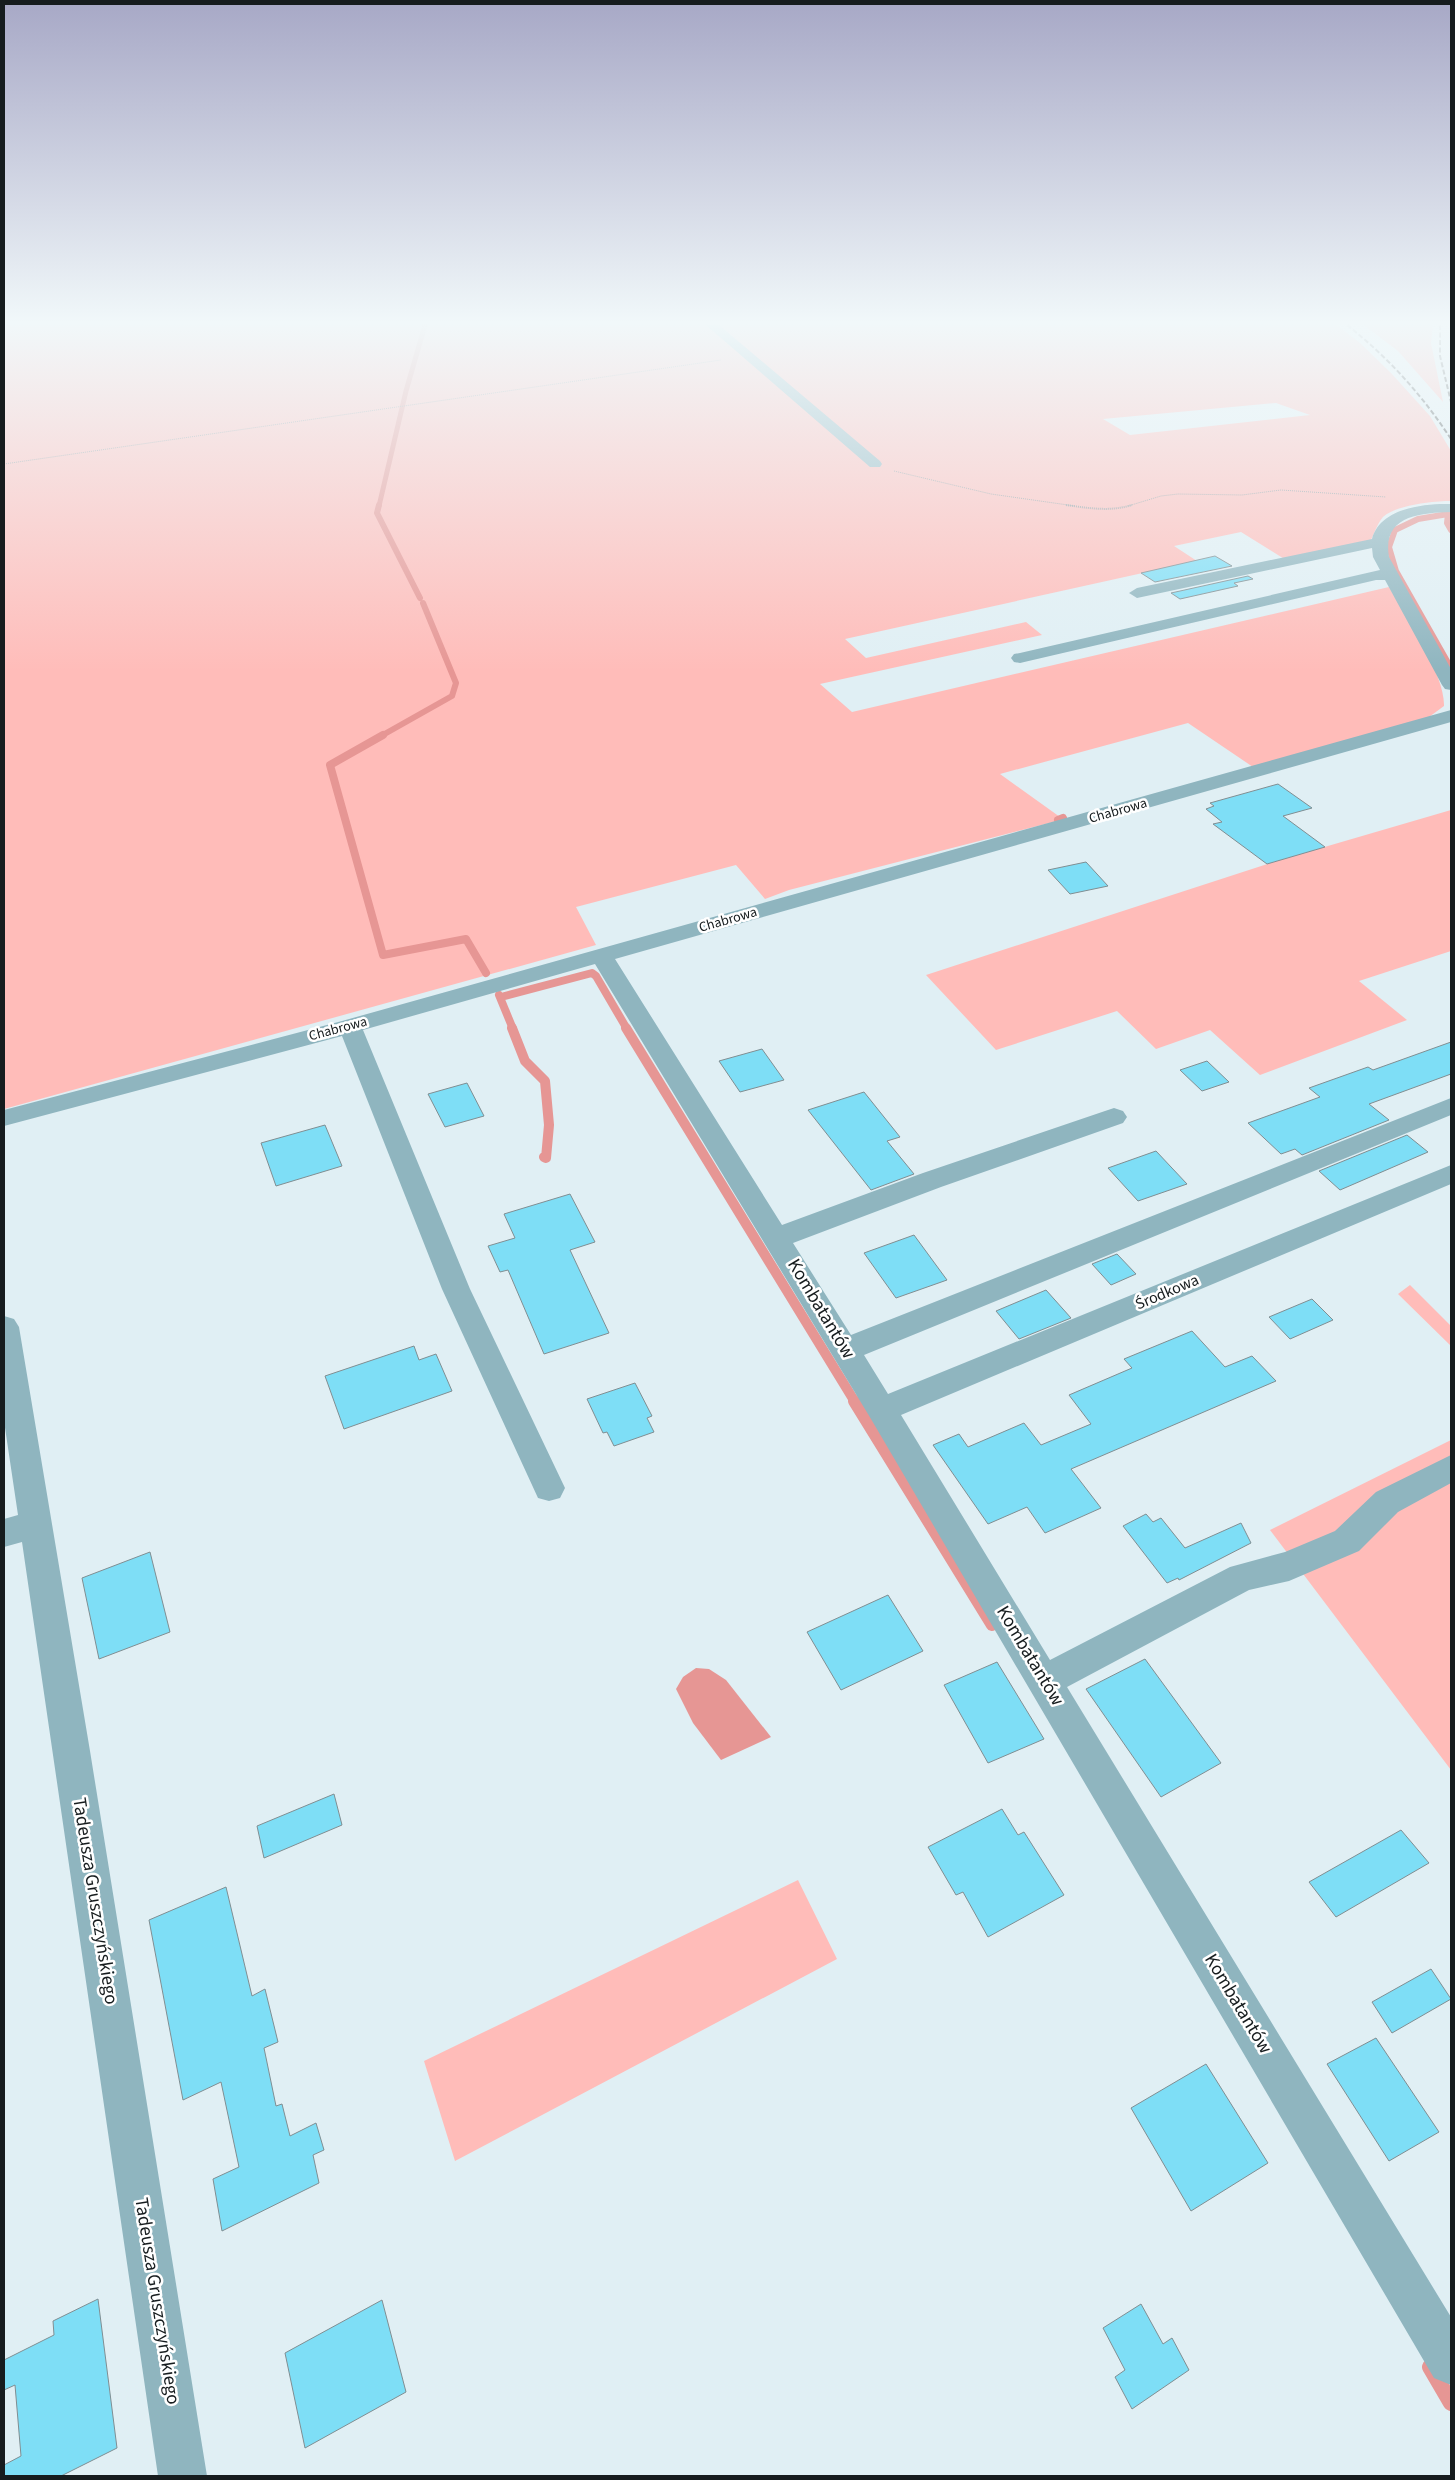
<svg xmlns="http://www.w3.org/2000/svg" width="1455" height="2480" font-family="'Source Sans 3',sans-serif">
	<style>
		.green { fill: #ffbcb9; fill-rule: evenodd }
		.water { fill: #e69694 }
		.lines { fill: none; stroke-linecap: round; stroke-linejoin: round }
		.stream-far5 { stroke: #e69694; stroke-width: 5 }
		.stream-far4 { stroke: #e69694; stroke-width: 6 }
		.stream-far3 { stroke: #e69694; stroke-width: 8 }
		.stream-far2 { stroke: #e69694; stroke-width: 10 }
		.stream-far1 { stroke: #e69694; stroke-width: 12 }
		.stream { stroke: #e69694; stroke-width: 16 }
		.building { fill: #7edef6; stroke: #808e92 }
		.path-far1 { stroke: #919ca0; stroke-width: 1; stroke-dasharray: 1 1; stroke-linecap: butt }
		.path { stroke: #919ca0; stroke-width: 2; stroke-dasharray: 1 1; stroke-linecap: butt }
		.minor { fill: #8fb5bf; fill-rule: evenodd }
		.rail { stroke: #4d5558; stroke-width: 2; stroke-dasharray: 5 2.5; stroke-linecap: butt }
		.labels { text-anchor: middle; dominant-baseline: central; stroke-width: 5; stroke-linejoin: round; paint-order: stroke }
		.far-street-label { font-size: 14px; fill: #161c1e; stroke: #fff }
		.street-label { font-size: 16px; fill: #161c1e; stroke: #fff }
		.near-street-label { font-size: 19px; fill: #161c1e; stroke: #fff }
	</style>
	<rect width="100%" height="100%" fill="#e0eff4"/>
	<!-- green -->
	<path class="green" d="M 4,325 L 1337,325 L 1360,343 L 1391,373 L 1430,416 L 1451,451 L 1451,501 C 1434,501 1396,505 1383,517 C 1377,524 1374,534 1370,542 L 1286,560 L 1241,532 L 1174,546 L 1197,561 L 845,639 L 866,658 L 1026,622 L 1042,635 L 820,684 L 852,712 L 1389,587 C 1406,617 1445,674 1444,706 L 1429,717 L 1253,767 L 1188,723 L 1000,774 L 1060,817 L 1061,820 L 789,890 L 765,899 L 736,865 L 576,907 L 596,945 L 4,1109 ZM 1276,403 L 1310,415 L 1130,435 L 1103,419 Z
		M 1364,325 L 1433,325 L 1431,343 L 1443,402 L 1398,351 Z
		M 1451,810 L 1451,951 L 1359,981 L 1407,1020 L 1260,1075 L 1210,1030 L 1156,1049 L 1117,1011 L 996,1050 L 926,975 L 1280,860 Z
		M 1410,1285 L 1451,1326 L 1451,1346 L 1398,1294 Z
		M 1451,1440 L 1451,1770 L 1270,1530 Z
		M 798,1880 L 837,1959 L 455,2161 L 424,2061 Z"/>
	<!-- water -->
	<path class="water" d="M 696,1668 L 709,1669 L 726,1680 L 771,1737 L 721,1760 L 693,1723 L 676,1689 L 683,1677 Z"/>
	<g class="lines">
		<!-- stream-far5 -->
		<path class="stream-far5" d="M 379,506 L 406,391 L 425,325"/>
		<!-- stream-far4 -->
		<path class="stream-far4" d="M 379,505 L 377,513 L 420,598
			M 1451,530 L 1447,523 L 1448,514 L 1418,519 L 1395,530 L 1389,547 L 1396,571 L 1451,668
			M 381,736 L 452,696 L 456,683 L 423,603"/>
		<!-- stream-far3 -->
		<path class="stream-far3" d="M 383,735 L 330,765 L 383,955 L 466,939 L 486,973
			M 1058,820 L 1063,818
			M 499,995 L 513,1029
			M 501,997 L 592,973 L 596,976 L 627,1029"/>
		<!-- stream-far2 -->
		<path class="stream-far2" d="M 512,1028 L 525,1061 L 545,1081 L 549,1125 L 546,1158 L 544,1157
			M 626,1028 L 855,1402"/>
		<!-- stream-far1 -->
		<path class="stream-far1" d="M 854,1401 L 992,1625"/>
		<!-- stream -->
		<path class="stream" d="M 1430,2367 L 1451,2403"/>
	</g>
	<!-- building -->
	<path class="building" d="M 1215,556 L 1232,566 L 1155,582 L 1141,573 Z
		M 1248,576 L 1253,579 L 1234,583 L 1238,586 L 1180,599 L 1171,593 Z
		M 1278,784 L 1312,808 L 1283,816 L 1325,847 L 1267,864 L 1213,824 L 1222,822 L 1206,809 L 1214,806 L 1210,803 Z
		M 1086,862 L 1108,886 L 1070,894 L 1048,870 Z
		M 1451,1042 L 1451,1074 L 1369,1104 L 1389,1120 L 1302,1155 L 1295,1149 L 1281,1154 L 1248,1123 L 1320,1097 L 1309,1088 L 1368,1067 L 1373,1070 Z
		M 762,1049 L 784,1080 L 740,1092 L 719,1061 Z
		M 1207,1061 L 1229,1082 L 1202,1091 L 1180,1070 Z
		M 467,1083 L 484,1116 L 445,1127 L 428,1094 Z
		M 864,1092 L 900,1137 L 887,1141 L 914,1174 L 871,1190 L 808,1110 Z
		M 325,1125 L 342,1166 L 276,1186 L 261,1143 Z
		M 1407,1135 L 1428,1152 L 1340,1190 L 1319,1171 Z
		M 1156,1151 L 1187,1184 L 1138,1201 L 1108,1168 Z
		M 570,1194 L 595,1242 L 570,1250 L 609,1333 L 544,1354 L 508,1270 L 500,1272 L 488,1246 L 515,1238 L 504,1214 Z
		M 914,1235 L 947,1280 L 896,1298 L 864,1253 Z
		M 1117,1254 L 1136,1274 L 1111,1285 L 1092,1264 Z
		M 1046,1290 L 1071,1318 L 1019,1339 L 996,1311 Z
		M 1312,1299 L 1333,1320 L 1290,1339 L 1269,1317 Z
		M 1192,1331 L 1225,1367 L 1252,1356 L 1276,1381 L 1071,1469 L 1101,1508 L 1045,1533 L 1027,1507 L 988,1524 L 933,1445 L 959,1434 L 968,1447 L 1024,1423 L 1041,1445 L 1091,1424 L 1069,1395 L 1132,1368 L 1124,1359 Z
		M 414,1346 L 419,1360 L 436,1354 L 452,1391 L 344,1429 L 325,1376 Z
		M 635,1383 L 652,1416 L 647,1418 L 654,1432 L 614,1446 L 607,1432 L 603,1433 L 587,1399 Z
		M 1146,1514 L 1153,1522 L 1161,1518 L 1185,1548 L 1241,1523 L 1251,1543 L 1179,1580 L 1178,1578 L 1167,1583 L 1123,1526 Z
		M 150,1552 L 170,1632 L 99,1659 L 82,1578 Z
		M 888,1595 L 923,1651 L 841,1690 L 807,1632 Z
		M 1145,1659 L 1221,1763 L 1161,1797 L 1086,1689 Z
		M 997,1662 L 1044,1739 L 988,1763 L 944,1685 Z
		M 334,1794 L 342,1825 L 264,1858 L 257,1826 Z
		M 1002,1809 L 1018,1835 L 1024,1832 L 1064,1895 L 988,1937 L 963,1892 L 956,1895 L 928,1847 Z
		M 1401,1830 L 1429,1863 L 1336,1917 L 1309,1882 Z
		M 226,1887 L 252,1996 L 265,1989 L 278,2042 L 264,2048 L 276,2106 L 282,2104 L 290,2136 L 316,2123 L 324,2150 L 313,2155 L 319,2183 L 222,2231 L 213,2179 L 239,2167 L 221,2082 L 183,2100 L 149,1920 Z
		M 1431,1969 L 1451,1999 L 1392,2033 L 1372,2002 Z
		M 1376,2038 L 1439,2132 L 1389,2161 L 1327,2064 Z
		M 1206,2064 L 1268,2163 L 1191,2211 L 1131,2108 Z
		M 98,2299 L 117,2448 L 61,2476 L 4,2476 L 4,2465 L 21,2456 L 15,2385 L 4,2390 L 4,2360 L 54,2335 L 53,2321 Z
		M 382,2300 L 406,2392 L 305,2448 L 285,2353 Z
		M 1141,2304 L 1163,2344 L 1172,2338 L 1189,2370 L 1132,2409 L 1115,2377 L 1125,2370 L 1103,2328 Z"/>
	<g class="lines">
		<!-- path-far1 -->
		<path class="path-far1" d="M 4,464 L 721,360
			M 894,471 L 991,494 L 1075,506
			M 1128,506 L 1161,496 L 1178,494 L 1242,495 L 1281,490 L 1386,497"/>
		<!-- path -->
		<path class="path" d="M 1066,505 C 1088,508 1110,512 1132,505"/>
		<!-- minor -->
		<path class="minor" d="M 706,325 L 719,325 L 880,461 L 882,464 L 880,467 L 870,467 Z
			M 1451,504 L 1451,512 C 1419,513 1382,516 1389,557 L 1451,669 L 1451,690 L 1445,689 L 1442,685 L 1385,580 L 1376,580 L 1020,663 L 1014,662 L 1011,658 L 1014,654 L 1020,653 L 1380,570 L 1373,557 L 1372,548 L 1137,598 L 1129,593 L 1137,588 L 1372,539 C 1380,508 1425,503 1451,504 Z
			M 1451,710 L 1451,722 L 615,959 L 782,1225 L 923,1173 L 1105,1111 L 1114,1108 L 1123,1111 L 1127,1117 L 1123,1123 L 941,1187 L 793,1243 L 851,1335 L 1451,1098 L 1451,1115 L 864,1355 L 888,1394 L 1451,1165 L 1451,1184 L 901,1415 L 1050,1660 L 1230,1567 L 1285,1552 L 1335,1531 L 1376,1492 L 1451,1455 L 1451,1483 L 1398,1512 L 1359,1551 L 1289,1581 L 1249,1590 L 1067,1687 L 1451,2317 L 1451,2385 L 1434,2378 L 871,1419 L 595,964 L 363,1030 L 470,1289 L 565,1488 L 560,1498 L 549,1501 L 538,1498 L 442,1289 L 342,1036 L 4,1126 L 4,1110 L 342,1021 Z
			M 4,1316 L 14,1319 L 19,1327 L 90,1751 L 207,2476 L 158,2476 L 22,1542 L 4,1547 L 4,1519 L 18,1515 L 4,1421 Z"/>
		<!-- rail -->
		<path class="rail" d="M 1347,325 C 1389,358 1422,395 1451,439
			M 1440,325 L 1440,356 L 1451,402"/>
	</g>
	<!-- sky -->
	<linearGradient id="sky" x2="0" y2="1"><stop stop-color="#a7a8c6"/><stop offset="0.48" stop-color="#f1f8fa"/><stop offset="1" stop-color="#f1f8fa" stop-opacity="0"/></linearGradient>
	<rect width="1455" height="672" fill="url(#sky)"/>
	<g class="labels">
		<!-- far-street labels -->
		<g class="far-street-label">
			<text transform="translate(1118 811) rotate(-16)">Chabrowa</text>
			<text transform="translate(728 920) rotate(-16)">Chabrowa</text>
			<text transform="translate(338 1029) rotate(-15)">Chabrowa</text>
		</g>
		<!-- street labels -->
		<g class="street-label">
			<text transform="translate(1167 1292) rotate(-23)">Środkowa</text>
		</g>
		<!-- near-street labels -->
		<g class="near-street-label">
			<text transform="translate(821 1309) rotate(59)">Kombatantów</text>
			<text transform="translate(1030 1656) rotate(59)">Kombatantów</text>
			<text transform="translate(95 1901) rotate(81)">Tadeusza Gruszczyńskiego</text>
			<text transform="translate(1238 2004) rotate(59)">Kombatantów</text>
			<text transform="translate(157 2301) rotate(81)">Tadeusza Gruszczyńskiego</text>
		</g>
	</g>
	<!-- border -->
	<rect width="1455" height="2480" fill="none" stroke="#161c1e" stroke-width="10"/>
</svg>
